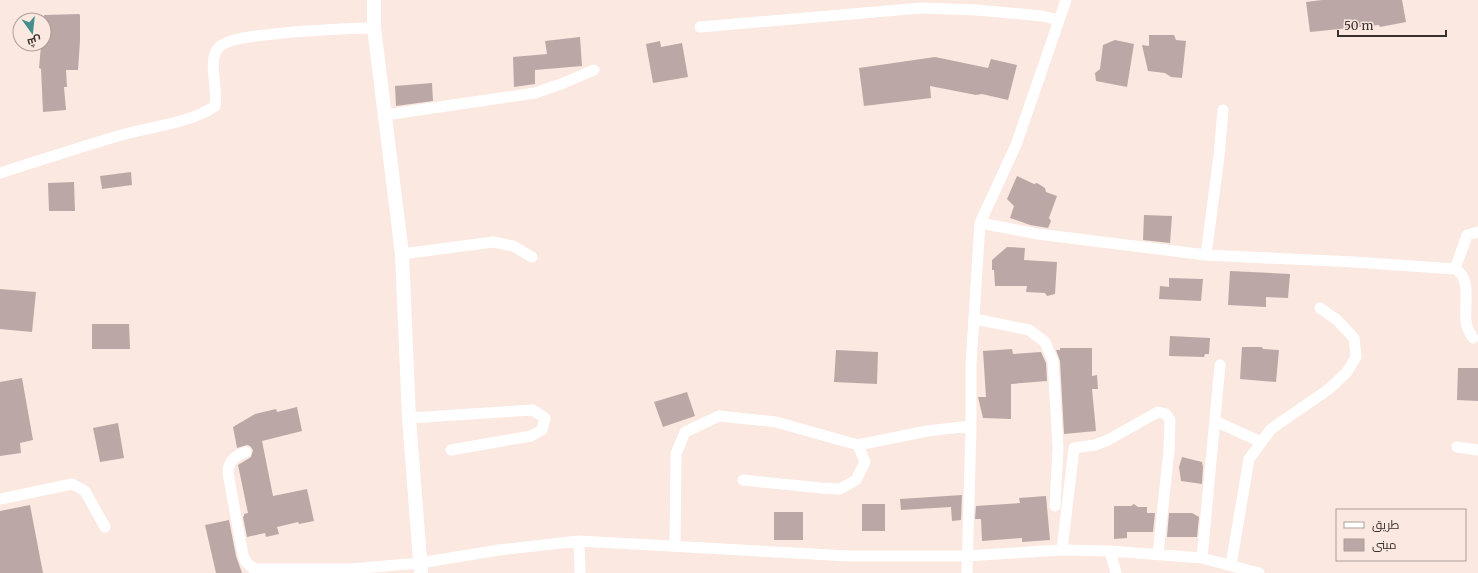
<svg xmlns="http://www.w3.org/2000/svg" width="1478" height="573" font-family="Merriweather,Cairo,serif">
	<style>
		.building { fill: #bba7a6 }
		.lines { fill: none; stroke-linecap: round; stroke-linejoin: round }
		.minor { stroke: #fff; stroke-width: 11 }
		.tertiary { stroke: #fff; stroke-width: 14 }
	</style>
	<rect width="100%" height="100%" fill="#fbe8e0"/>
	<!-- building -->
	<path class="building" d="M 1322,0 L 1402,0 L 1406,22 L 1380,27 L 1379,25 L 1310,32 L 1306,2 Z
		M 79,14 L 80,15 L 80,41 L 78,70 L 66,70 L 67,87 L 64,87 L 66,110 L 43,112 L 41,69 L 39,68 L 41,46 L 41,44 L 44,44 L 44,15 Z
		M 1149,35 L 1174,35 L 1176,40 L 1186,41 L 1182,78 L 1171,77 L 1165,73 L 1148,71 L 1142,45 L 1149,46 Z
		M 580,37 L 582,66 L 535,70 L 535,84 L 514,87 L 513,57 L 547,54 L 545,41 Z
		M 1115,40 L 1134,44 L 1127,87 L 1096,81 L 1095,73 L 1100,69 L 1103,45 Z
		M 660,41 L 661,47 L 682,43 L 688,77 L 653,83 L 646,44 Z
		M 935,57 L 988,68 L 991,59 L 1017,65 L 1008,100 L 982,94 L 976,95 L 930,86 L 931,98 L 864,106 L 859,68 Z
		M 432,83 L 433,101 L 396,106 L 395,86 Z
		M 131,172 L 132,185 L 102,189 L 100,176 Z
		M 1017,176 L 1034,184 L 1037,183 L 1045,188 L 1046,192 L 1057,196 L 1049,218 L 1051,221 L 1048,228 L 1030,225 L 1010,218 L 1014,206 L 1007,199 Z
		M 74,182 L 75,211 L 49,211 L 48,183 Z
		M 1144,215 L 1172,216 L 1170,243 L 1143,240 Z
		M 1007,247 L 1025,248 L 1024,260 L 1057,262 L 1055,294 L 1047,296 L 1045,293 L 1026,292 L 1027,286 L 995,286 L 994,270 L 992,270 L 992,260 Z
		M 1230,271 L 1290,274 L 1288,298 L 1266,297 L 1266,307 L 1228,305 Z
		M 1169,278 L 1203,279 L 1201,301 L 1159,299 L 1160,286 L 1169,287 Z
		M 0,289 L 36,292 L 32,332 L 0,329 Z
		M 92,324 L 129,324 L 130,349 L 92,349 Z
		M 1170,336 L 1210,338 L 1209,354 L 1205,354 L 1204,357 L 1169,356 Z
		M 1242,347 L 1262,347 L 1263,349 L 1279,350 L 1276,382 L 1240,379 Z
		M 1060,348 L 1092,348 L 1092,376 L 1097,375 L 1098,389 L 1092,389 L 1096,431 L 1064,434 L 1060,361 L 1056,350 L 1060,350 Z
		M 1012,349 L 1013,354 L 1041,352 L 1046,363 L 1047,381 L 1011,384 L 1011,419 L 983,418 L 978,397 L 986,397 L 983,351 Z
		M 836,350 L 878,352 L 877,384 L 834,382 Z
		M 1458,368 L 1478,368 L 1478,401 L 1457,400 Z
		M 22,378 L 33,440 L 20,443 L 21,453 L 0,456 L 0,382 Z
		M 687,392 L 695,416 L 663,427 L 654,402 Z
		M 297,407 L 302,431 L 262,441 L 273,496 L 307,489 L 314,521 L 299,524 L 298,522 L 277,527 L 279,534 L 266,537 L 265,533 L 247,537 L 243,517 L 244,516 L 244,514 L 248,513 L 238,465 L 251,457 L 253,450 L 250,446 L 247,445 L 237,448 L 233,427 L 255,414 L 276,409 L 277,412 Z
		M 118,423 L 124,458 L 100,462 L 93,428 Z
		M 1182,457 L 1202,462 L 1203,467 L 1202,484 L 1181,481 L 1179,467 Z
		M 962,495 L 961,520 L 952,521 L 951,507 L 901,510 L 900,499 Z
		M 1046,496 L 1050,540 L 1022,542 L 1022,538 L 982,541 L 981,519 L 975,519 L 976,506 L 1020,503 L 1019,498 Z
		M 862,504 L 885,504 L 885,531 L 862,531 Z
		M 1134,504 L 1138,507 L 1147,507 L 1147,513 L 1155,513 L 1153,532 L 1127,532 L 1127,538 L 1114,539 L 1114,506 L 1131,506 Z
		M 30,505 L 43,573 L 0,573 L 0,511 Z
		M 774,512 L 803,512 L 803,540 L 774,540 Z
		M 1169,513 L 1192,513 L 1199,517 L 1197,537 L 1167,537 Z
		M 229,520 L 236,556 L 242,573 L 216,573 L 205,525 Z"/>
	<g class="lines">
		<!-- minor -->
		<path class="minor" d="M 700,27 L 921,8 L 977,10 L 1042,16 L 1059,20
			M 385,115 L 535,93 L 561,84 L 594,70
			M 0,173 C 42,160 83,146 125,134 C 152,127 193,122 215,106 C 218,89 209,66 216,51 C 219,45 227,42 234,40 C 253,35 274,34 294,32 C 321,30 347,28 374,28
			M 980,223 L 1038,234 L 1206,255 L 1354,262 L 1455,269 C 1472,278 1464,304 1466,321 C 1466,328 1470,333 1473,338
			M 402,254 L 493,242 L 513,246 L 532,257
			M 1206,255 L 1219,156 L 1223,110
			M 1455,269 L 1467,235 L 1478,232
			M 975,319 L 1029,330 L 1045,342 L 1053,361 L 1058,448 L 1055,506
			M 409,418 L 533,410 L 545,418 L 542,430 L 531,436 L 451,450
			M 1215,421 L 1261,442
			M 858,445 L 927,431 L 971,426
			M 1457,447 L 1478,450
			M 246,452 C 236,455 228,461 228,473 L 243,555 L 246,562 L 254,569 L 350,569 L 420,563 L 499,550 L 579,541 L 848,556 L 966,556 L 1062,550 L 1110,551 L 1202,558 L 1259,573
			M 0,499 L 72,484 L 85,491 L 105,527
			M 579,541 L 580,573
			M 675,546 L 676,454 L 685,432 L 719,416 L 776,422 L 858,445 L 865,462 L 856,480 L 840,489 L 821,488 L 743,480
			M 1062,550 L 1074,448 L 1095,445 L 1108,440 L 1158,412 L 1166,414 L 1170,420 L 1169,450 L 1158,554
			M 1110,551 L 1116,573
			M 1202,558 L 1220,365
			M 1231,565 L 1249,459 L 1271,429 L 1329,389 L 1347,372 L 1356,357 L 1354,338 L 1337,320 L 1320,308
			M 967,573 L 971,426 L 971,365 L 980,223 L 1016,145 L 1066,0"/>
		<!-- tertiary -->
		<path class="tertiary" d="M 374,0 L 374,28 L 402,254 L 409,418 L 421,573"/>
	</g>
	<!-- legend -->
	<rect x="1336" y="509" width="130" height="52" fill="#fbe8e0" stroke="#ad9e98"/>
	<rect x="1344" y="522" width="20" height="6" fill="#ffffff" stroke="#ad9e98"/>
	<text x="1372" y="529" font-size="12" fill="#37302d">طريق</text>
	<rect x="1344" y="539" width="20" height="12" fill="#bba7a6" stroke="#ad9e98"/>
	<text x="1372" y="549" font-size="12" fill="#37302d">مبنى</text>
	<!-- north arrow -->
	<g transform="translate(32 32) rotate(165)"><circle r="19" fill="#fbe8e0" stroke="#ad9e98"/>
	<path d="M0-3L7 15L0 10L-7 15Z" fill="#468d8d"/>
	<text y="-6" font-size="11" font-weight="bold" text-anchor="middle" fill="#37302d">ش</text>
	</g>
	<!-- scale -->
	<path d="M1338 30v6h108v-6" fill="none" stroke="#37302d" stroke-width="2"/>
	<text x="1344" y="30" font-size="12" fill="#37302d" stroke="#fbe8e0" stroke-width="3" paint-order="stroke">50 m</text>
</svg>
